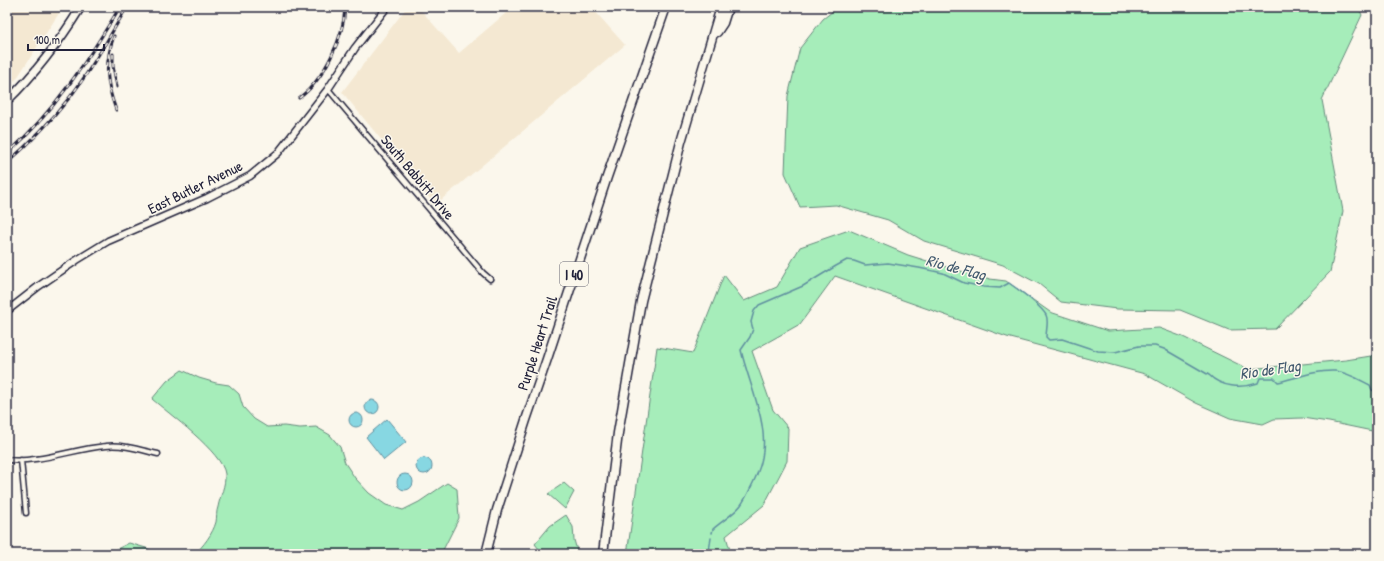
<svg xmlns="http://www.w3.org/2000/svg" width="1384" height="561" font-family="'Patrick Hand',sans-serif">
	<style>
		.built { fill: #f4e8d2 }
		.green { fill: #a6edba; stroke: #64887a }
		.water { fill: #87d7e2; stroke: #5f8f9f }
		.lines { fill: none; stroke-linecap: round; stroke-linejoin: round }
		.stream { stroke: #5f8f9f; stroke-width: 1.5 }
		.street-casing { stroke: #22223b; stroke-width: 7 }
		.secondary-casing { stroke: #22223b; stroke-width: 9 }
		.primary-casing { stroke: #22223b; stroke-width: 10 }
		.highway-casing { stroke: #22223b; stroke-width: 11 }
		.street { stroke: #fbf7ec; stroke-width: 4 }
		.secondary { stroke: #fbf7ec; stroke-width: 6 }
		.primary { stroke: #fbf7ec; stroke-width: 7 }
		.highway { stroke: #fbf7ec; stroke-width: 8 }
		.rail-casing { stroke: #22223b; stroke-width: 3 }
		.rail { stroke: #fbf7ec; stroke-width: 1.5; stroke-dasharray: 4.5; stroke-linecap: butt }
		.labels { text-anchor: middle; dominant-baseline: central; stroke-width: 3; stroke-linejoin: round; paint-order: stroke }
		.shield { fill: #fbf7ec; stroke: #636270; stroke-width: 1 }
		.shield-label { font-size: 14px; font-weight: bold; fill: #22223b }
		.street-label { font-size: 15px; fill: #22223b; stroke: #fbf7ec }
		.water-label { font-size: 16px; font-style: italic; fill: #40586d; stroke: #fbf7ec }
	</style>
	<rect width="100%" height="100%" fill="#fbf7ec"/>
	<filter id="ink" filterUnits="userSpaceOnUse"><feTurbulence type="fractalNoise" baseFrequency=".025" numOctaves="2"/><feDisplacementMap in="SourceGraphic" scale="8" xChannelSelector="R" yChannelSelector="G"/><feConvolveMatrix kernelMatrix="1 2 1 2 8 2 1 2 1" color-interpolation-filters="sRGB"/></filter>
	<g filter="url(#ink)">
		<!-- built -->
		<path class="built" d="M 7,7 L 63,7 L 17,78 L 7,88 Z
			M 407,7 L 418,7 L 459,53 L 513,7 L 593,7 L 592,8 L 625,45 L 435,205 L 342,92 Z"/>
		<!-- green -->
		<path class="green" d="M 838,7 L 1358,7 L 1362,15 L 1322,100 L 1343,211 L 1330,272 L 1275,329 L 1229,330 L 1180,310 L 1117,309 L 1061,302 L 1039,284 L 1003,265 L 924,241 L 888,220 L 836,205 L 800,207 L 785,173 L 788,96 L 800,48 L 823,19 Z
			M 849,230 L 908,255 L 953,269 L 990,279 L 1006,281 L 1050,312 L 1108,331 L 1159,328 L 1183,337 L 1248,369 L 1346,360 L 1377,355 L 1377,432 L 1329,422 L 1302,418 L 1274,419 L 1263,424 L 1230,418 L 1196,403 L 1145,374 L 1007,337 L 835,276 L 800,324 L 752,351 L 773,410 L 788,428 L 787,461 L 764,505 L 726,536 L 731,554 L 627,554 L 657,347 L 693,353 L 724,275 L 744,301 L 777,287 L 800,247 Z
			M 182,370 L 199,378 L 216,383 L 229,385 L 239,394 L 243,407 L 254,419 L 267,427 L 284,426 L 300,428 L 316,427 L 330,435 L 340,447 L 345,463 L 355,478 L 369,493 L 386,505 L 403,510 L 419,502 L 447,483 L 457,489 L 459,518 L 441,554 L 194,554 C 203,547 213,533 216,522 C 217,517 216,512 218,507 C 220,496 226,485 225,474 C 223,453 168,413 152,399 L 167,381 Z
			M 564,483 L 574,492 L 565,509 L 548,494 Z
			M 566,515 L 573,527 L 574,540 L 578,554 L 543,554 L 535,544 L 550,526 Z
			M 129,543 L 146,548 L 158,554 L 110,554 L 113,551 Z"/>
		<!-- water -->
		<path class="water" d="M365 407a7 7 0 1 1 14 0a7 7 0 1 1-14 0Z
			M349 420a7 7 0 1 1 14 0a7 7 0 1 1-14 0Z
			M 387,419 L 406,442 L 384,460 L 366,437 Z
			M416 466a8 8 0 1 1 16 0a8 8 0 1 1-16 0Z
			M397 482a8 8 0 1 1 16 0a8 8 0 1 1-16 0Z"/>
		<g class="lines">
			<!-- stream -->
			<path class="stream" d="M 712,533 L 713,529 C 722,521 734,514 741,505 C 746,498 749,491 753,483 C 758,473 762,463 763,451 C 767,420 748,381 741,350 L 750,337 L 753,329 L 751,322 L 754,311 L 759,305 L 803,286 L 836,266 L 847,260 L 854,261 L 865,265 L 888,263 L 919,268 L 943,273 L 964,283 L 984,287 L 1000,288 L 1009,283 C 1019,290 1040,305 1046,315 C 1049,321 1046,330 1046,337 L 1049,340 L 1062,339 L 1098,351 L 1115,352 L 1139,346 L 1155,346 L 1164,349 L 1209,375 C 1221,387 1241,389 1258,383 L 1260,378 L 1274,378 L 1278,382 C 1296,378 1316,370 1335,371 C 1347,372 1360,380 1370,385 L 1372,390 L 1377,392
				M 709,551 L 711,538"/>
			<defs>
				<path id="street" d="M 328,89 L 483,273 L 490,279
					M 7,460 C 40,463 73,449 106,446 C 123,444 141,450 158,454
					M 21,460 L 26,513"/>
				<path id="secondary" d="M 7,311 L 39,286 L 77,260 L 108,241 L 207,198 L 250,176 L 278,153 L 328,89 L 355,48 L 387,7"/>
				<path id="primary" d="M 7,101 C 36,73 60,41 81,7"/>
				<path id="highway" d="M 717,32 L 723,23 L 728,7
					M 486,554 L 497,510 L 526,420 L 547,359 L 607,177 L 666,7
					M 603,554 L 618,433 L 641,301 L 681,142 L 721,7"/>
			</defs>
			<!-- street casing -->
			<use href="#street" class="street-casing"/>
			<!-- secondary casing -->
			<use href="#secondary" class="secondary-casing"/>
			<!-- primary casing -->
			<use href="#primary" class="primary-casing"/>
			<!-- highway casing -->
			<use href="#highway" class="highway-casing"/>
			<!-- street -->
			<use href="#street" class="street"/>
			<!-- secondary -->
			<use href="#secondary" class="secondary"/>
			<!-- primary -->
			<use href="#primary" class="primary"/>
			<!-- highway -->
			<use href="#highway" class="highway"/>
			<defs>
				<path id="rail" d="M 114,36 C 104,63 106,83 116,110
					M 113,54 L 113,66 L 117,87
					M 299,98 C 324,80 344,37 345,7
					M 7,154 C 54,112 87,61 120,7
					M 7,163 C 30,143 51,121 70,97 C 92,69 109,37 127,7"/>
			</defs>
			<!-- rail casing -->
			<use href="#rail" class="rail-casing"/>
			<!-- rail -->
			<use href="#rail" class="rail"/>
		</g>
	</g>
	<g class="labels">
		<!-- shield labels -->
		<rect class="shield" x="560" y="262" width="28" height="24" rx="3"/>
		<g class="shield-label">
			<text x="574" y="274">I 40</text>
		</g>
		<!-- street labels -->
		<g class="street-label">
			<text transform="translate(418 177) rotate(50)">South Babbitt Drive</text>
			<text transform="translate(195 187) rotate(-26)">East Butler Avenue</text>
			<text transform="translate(537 343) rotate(-72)">Purple Heart Trail</text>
		</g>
		<!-- water labels -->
		<g class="water-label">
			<text transform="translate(956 267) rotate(15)">Rio de Flag</text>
			<text transform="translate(1270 369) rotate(-8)">Rio de Flag</text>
		</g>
	</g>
	<!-- margin -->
	<rect width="1384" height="561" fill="none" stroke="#fbf7ec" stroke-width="24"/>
	<rect x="12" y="12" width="1360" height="537" fill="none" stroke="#22223b" stroke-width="1.5" filter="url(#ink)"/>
	<!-- scale -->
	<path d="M28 44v6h76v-6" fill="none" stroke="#22223b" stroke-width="2"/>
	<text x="34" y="44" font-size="12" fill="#22223b" stroke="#fbf7ec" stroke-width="3" paint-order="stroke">100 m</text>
</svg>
